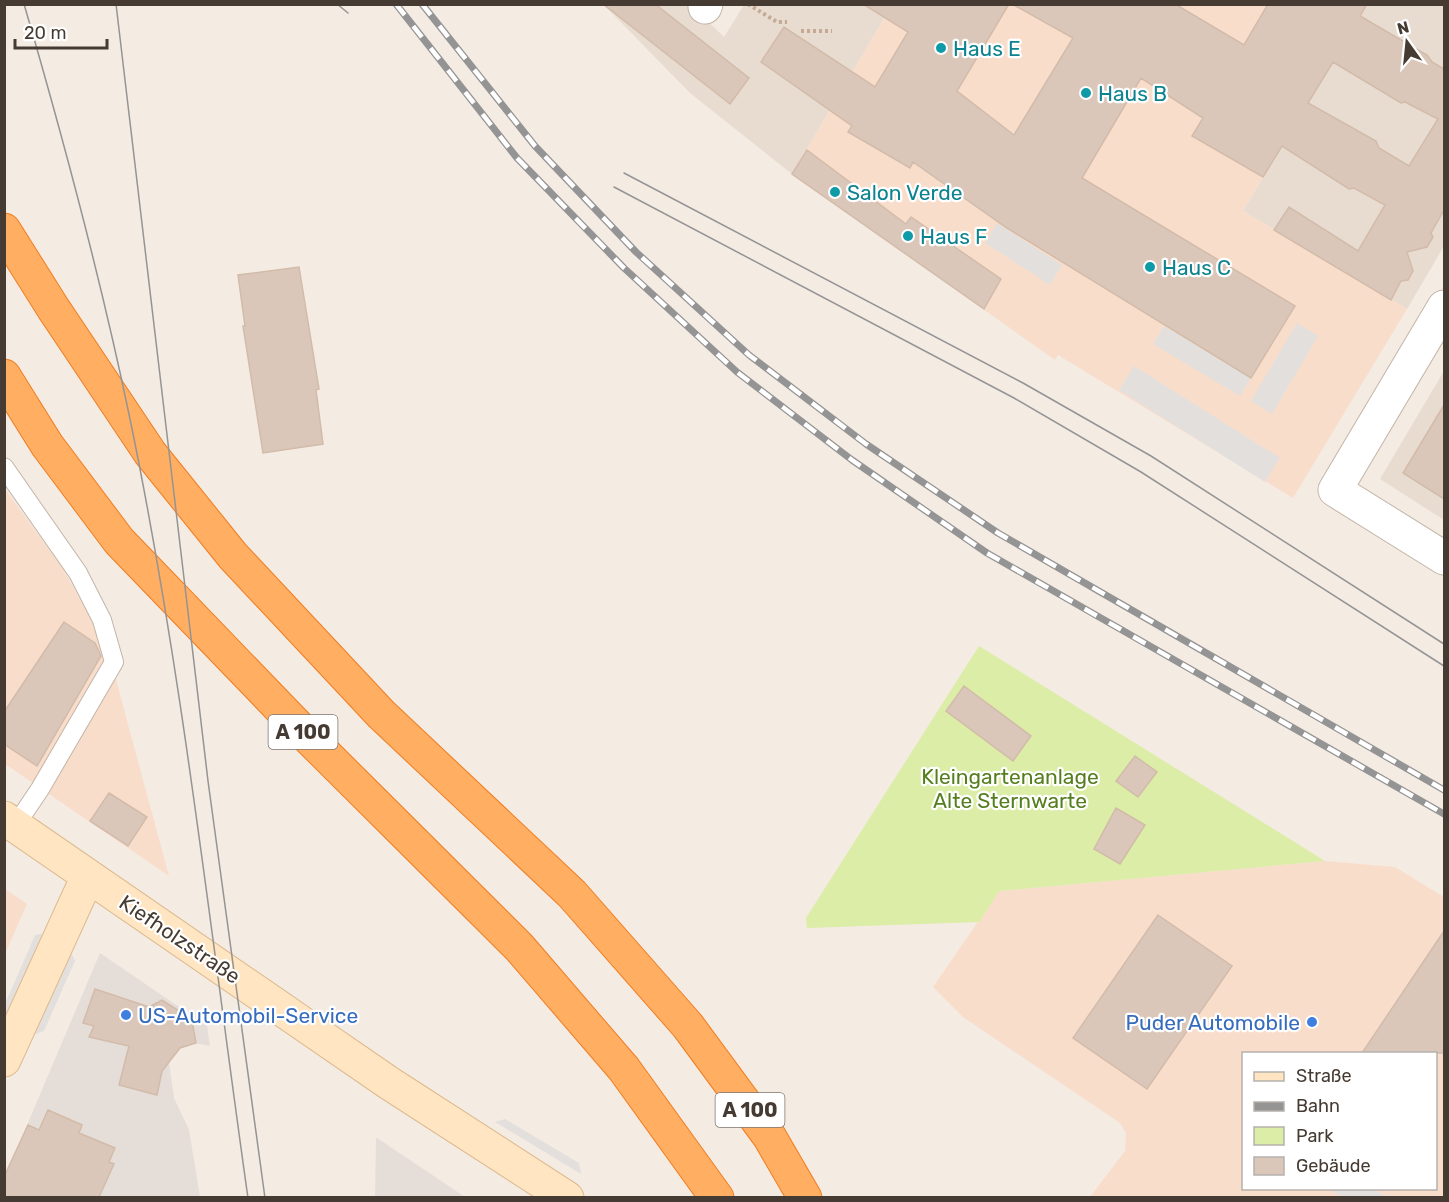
<svg xmlns="http://www.w3.org/2000/svg" width="1449" height="1202" font-family="Rubik,sans-serif">
	<style>
		.residential { fill: #e8dcd0 }
		.commercial { fill: #f9ddcb; fill-rule: evenodd }
		.industrial { fill: #e5ddd8 }
		.green { fill: #dbeda6 }
		.parking { fill: #e3dfdc }
		.building { fill: #dac7ba; stroke: #d2bba9; stroke-width: 1.5; fill-rule: evenodd }
		.lines { fill: none; stroke-linecap: round; stroke-linejoin: round }
		.lane-casing { stroke: #c3b4a7; stroke-width: 20 }
		.street-casing { stroke: #c3b4a7; stroke-width: 35 }
		.secondary-casing { stroke: #dcba8f; stroke-width: 35 }
		.highway-casing { stroke: #ef7d21; stroke-width: 35 }
		.path { stroke: #c4aa94; stroke-width: 4; stroke-dasharray: 3 3; stroke-linecap: butt }
		.lane { stroke: #fff; stroke-width: 18 }
		.street { stroke: #fff; stroke-width: 33 }
		.secondary { stroke: #ffe5c1; stroke-width: 33 }
		.highway { stroke: #ffae62; stroke-width: 33 }
		.tram { stroke: #949494; stroke-width: 1.5 }
		.rail-casing { stroke: #949494; stroke-width: 7 }
		.rail { stroke: #fff; stroke-width: 4.5; stroke-dasharray: 14; stroke-linecap: butt }
		.culture-dot { fill: #0f9aa8; stroke: #fff; stroke-width: 2 }
		.shop-dot { fill: #3f7fe0; stroke: #fff; stroke-width: 2 }
		.labels { text-anchor: middle; dominant-baseline: central; stroke-width: 4.5; stroke-linejoin: round; paint-order: stroke }
		.shield { fill: #fff; stroke: #7e7670; stroke-width: 1.5 }
		.shield-label { font-size: 20px; font-weight: bold; fill: #463b32 }
		.culture-label { font-size: 21px; fill: #0d838f; stroke: #fff; text-anchor: start }
		.park-label { font-size: 21px; fill: #557e1f; stroke: #fff }
		.street-label { font-size: 21px; fill: #463b32; stroke: #fff }
		.shop-label { font-size: 21px; fill: #366cbe; stroke: #fff; text-anchor: start }
	</style>
	<rect width="100%" height="100%" fill="#f4ebe3"/>
	<!-- residential -->
	<path class="residential" d="M 604,5 L 691,5 L 724,37 L 744,5 L 892,5 L 792,174 L 690,93 Z
		M 1367,5 L 1444,5 L 1444,246 L 1407,309 L 1243,211 Z
		M 1444,371 L 1444,520 L 1380,479 Z"/>
	<!-- commercial -->
	<path class="commercial" d="M 892,5 L 1367,5 L 1243,211 L 1407,309 L 1293,498 L 1058,355 L 1055,360 L 792,174 Z
		M 4,488 L 62,567 L 108,650 L 169,876 L 5,764 Z
		M 1325,861 L 1395,867 L 1444,897 L 1444,1197 L 1090,1197 L 1125,1151 L 1126,1133 L 1120,1123 L 963,1017 L 933,987 L 999,891 ZM 1244,1054 L 1436,1054 L 1436,1188 L 1244,1188 Z
		M 5,889 L 27,904 L 5,954 Z"/>
	<!-- industrial -->
	<path class="industrial" d="M 100,953 L 207,1026 L 210,1046 L 195,1043 L 180,1048 L 169,1062 L 174,1098 L 189,1130 L 200,1197 L 5,1198 L 5,1177 Z
		M 376,1138 L 377,1138 L 465,1197 L 375,1197 Z"/>
	<!-- green -->
	<path class="green" d="M 979,646 L 1325,861 L 999,891 L 979,922 L 807,928 L 806,918 Z"/>
	<!-- parking -->
	<path class="parking" d="M 997,223 L 1062,265 L 1050,285 L 985,243 Z
		M 1297,323 L 1318,336 L 1272,414 L 1251,401 Z
		M 1164,326 L 1251,378 L 1240,396 L 1153,344 Z
		M 1134,366 L 1280,458 L 1265,482 L 1119,390 Z
		M 46,933 L 5,1026 L 5,1004 L 35,935 Z
		M 70,950 L 75,961 L 44,1031 L 32,1035 Z
		M 505,1119 L 579,1163 L 581,1174 L 495,1122 Z
		M 1328,1189 L 1374,1189 L 1387,1197 L 1342,1197 Z"/>
	<!-- building -->
	<path class="building" d="M 603,4 L 655,4 L 749,78 L 730,104 Z
		M 863,4 L 1009,4 L 957,91 L 1014,135 L 1073,38 L 1012,4 L 1175,4 L 1244,45 L 1268,4 L 1367,4 L 1360,16 L 1427,55 L 1432,62 L 1444,69 L 1444,210 L 1431,233 L 1433,237 L 1427,247 L 1407,252 L 1413,271 L 1408,280 L 1401,281 L 1391,300 L 1274,230 L 1289,207 L 1358,251 L 1385,205 L 1354,188 L 1349,189 L 1282,146 L 1263,177 L 1192,136 L 1203,118 L 1141,78 L 1082,178 L 1295,306 L 1251,378 L 1007,228 L 913,162 L 910,168 L 848,132 L 852,126 L 761,62 L 784,27 L 875,87 L 908,32 ZM 1333,62 L 1401,103 L 1405,102 L 1438,119 L 1409,166 L 1379,148 L 1376,141 L 1308,103 Z
		M 807,150 L 906,224 L 911,217 L 1001,279 L 984,309 L 792,174 Z
		M 299,267 L 319,389 L 316,390 L 323,444 L 263,453 L 243,326 L 245,326 L 238,275 Z
		M 1444,405 L 1444,499 L 1403,473 Z
		M 64,622 L 95,643 L 101,656 L 37,766 L 4,744 L 4,712 Z
		M 964,686 L 1031,736 L 1013,761 L 946,711 Z
		M 1135,756 L 1157,772 L 1138,797 L 1116,781 Z
		M 109,793 L 147,817 L 128,846 L 90,821 Z
		M 1116,808 L 1145,825 L 1120,864 L 1094,849 Z
		M 1158,915 L 1232,966 L 1147,1089 L 1073,1038 Z
		M 1444,931 L 1444,1053 L 1362,1053 Z
		M 95,989 L 149,1007 L 162,1000 L 178,1010 L 177,1015 L 192,1021 L 196,1043 L 180,1048 L 162,1071 L 157,1095 L 119,1085 L 129,1046 L 89,1037 L 94,1026 L 83,1023 Z
		M 48,1110 L 82,1125 L 79,1133 L 115,1148 L 109,1162 L 114,1164 L 99,1197 L 4,1197 L 4,1177 L 28,1125 L 39,1130 Z"/>
	<g class="lines">
		<defs>
			<path id="lane" d="M 4,467 L 78,573 L 102,620 L 114,662 L 40,789 L 15,826"/>
			<path id="street" d="M 705,7 L 706,4
				M 1444,307 L 1335,490 L 1444,558"/>
			<path id="secondary" d="M 4,818 L 389,1083 L 567,1198
				M 4,1060 L 88,876"/>
			<path id="highway" d="M 4,230 L 53,308 L 150,453 L 233,556 L 381,714 L 572,894 L 688,1026 L 769,1136 L 805,1198
				M 4,376 L 47,445 L 119,541 L 307,736 L 519,947 L 624,1069 L 717,1198"/>
		</defs>
		<!-- lane casing -->
		<use href="#lane" class="lane-casing"/>
		<!-- street casing -->
		<use href="#street" class="street-casing"/>
		<!-- secondary casing -->
		<use href="#secondary" class="secondary-casing"/>
		<!-- highway casing -->
		<use href="#highway" class="highway-casing"/>
		<!-- path -->
		<path class="path" d="M 748,4 L 777,22 L 787,22
			M 801,31 L 832,31"/>
		<!-- lane -->
		<use href="#lane" class="lane"/>
		<!-- street -->
		<use href="#street" class="street"/>
		<!-- secondary -->
		<use href="#secondary" class="secondary"/>
		<!-- highway -->
		<use href="#highway" class="highway"/>
		<!-- tram -->
		<path class="tram" d="M 24,4 C 64,141 101,279 130,419 C 183,675 211,938 248,1198
			M 116,4 L 208,781 L 265,1198
			M 337,4 L 348,13
			M 624,173 L 1023,383 L 1151,456 L 1444,644
			M 614,187 L 1014,398 L 1141,472 L 1444,666"/>
		<defs>
			<path id="rail" d="M 396,4 L 517,158 L 624,268 L 737,372 L 852,460 L 987,553 L 1444,814
				M 422,4 L 535,146 L 636,252 L 749,355 L 866,444 L 998,533 L 1444,790"/>
		</defs>
		<!-- rail casing -->
		<use href="#rail" class="rail-casing"/>
		<!-- rail -->
		<use href="#rail" class="rail"/>
	</g>
	<!-- markers -->
	<g class="culture-dot">
		<circle cx="941" cy="48" r="6"/>
		<circle cx="1086" cy="93" r="6"/>
		<circle cx="835" cy="192" r="6"/>
		<circle cx="908" cy="236" r="6"/>
		<circle cx="1150" cy="267" r="6"/>
	</g>
	<g class="shop-dot">
		<circle cx="126" cy="1015" r="6"/>
		<circle cx="1312" cy="1022" r="6"/>
	</g>
	<g class="labels">
		<!-- shield labels -->
		<g class="shield">
			<rect x="268.5" y="715" width="69" height="34" rx="4.5"/>
			<rect x="715.5" y="1093" width="69" height="34" rx="4.5"/>
		</g>
		<g class="shield-label">
			<text x="303" y="732">A 100</text>
			<text x="750" y="1110">A 100</text>
		</g>
		<!-- culture labels -->
		<g class="culture-label">
			<text x="953" y="48">Haus E</text>
			<text x="1098" y="93">Haus B</text>
			<text x="847" y="192">Salon Verde</text>
			<text x="920" y="236">Haus F</text>
			<text x="1162" y="267">Haus C</text>
		</g>
		<!-- park labels -->
		<g class="park-label">
			<text x="1010" y="776">Kleingartenanlage<tspan x="1010" dy="24">Alte Sternwarte</tspan></text>
		</g>
		<!-- street labels -->
		<g class="street-label">
			<text transform="translate(180 939) rotate(34)">Kiefholzstraße</text>
		</g>
		<!-- shop labels -->
		<g class="shop-label">
			<text x="138" y="1015">US-Automobil-Service</text>
			<text x="1300" y="1022" text-anchor="end">Puder Automobile</text>
		</g>
	</g>
	<!-- border -->
	<rect width="1449" height="1202" fill="none" stroke="#463b32" stroke-width="12"/>
	<!-- legend -->
	<rect x="1242" y="1052" width="195" height="138" fill="#ffffff" stroke="#b5b1ad" stroke-width="1.5"/>
	<rect x="1254" y="1072" width="30" height="9" fill="#ffe5c1" stroke="#b5b1ad" stroke-width="1.5"/>
	<text x="1296" y="1082" font-size="18" fill="#463b32">Straße</text>
	<rect x="1254" y="1102" width="30" height="9" fill="#949494" stroke="#b5b1ad" stroke-width="1.5"/>
	<text x="1296" y="1112" font-size="18" fill="#463b32">Bahn</text>
	<rect x="1254" y="1127" width="30" height="18" fill="#dbeda6" stroke="#b5b1ad" stroke-width="1.5"/>
	<text x="1296" y="1142" font-size="18" fill="#463b32">Park</text>
	<rect x="1254" y="1157" width="30" height="18" fill="#dac7ba" stroke="#b5b1ad" stroke-width="1.5"/>
	<text x="1296" y="1172" font-size="18" fill="#463b32">Gebäude</text>
	<!-- north arrow -->
	<g transform="translate(1407 42) rotate(345)" stroke="#ffffff" stroke-width="4.5" paint-order="stroke">
	<path d="M0-4.5L10 22L0 15L-10 22Z" fill="#463b32"/>
	<text y="-9" font-size="16" font-weight="bold" text-anchor="middle" fill="#463b32">N</text>
	</g>
	<!-- scale -->
	<path d="M15 39v9h92v-9" fill="none" stroke="#463b32" stroke-width="3"/>
	<text x="24" y="39" font-size="18" fill="#463b32" stroke="#ffffff" stroke-width="4.5" paint-order="stroke">20 m</text>
</svg>
